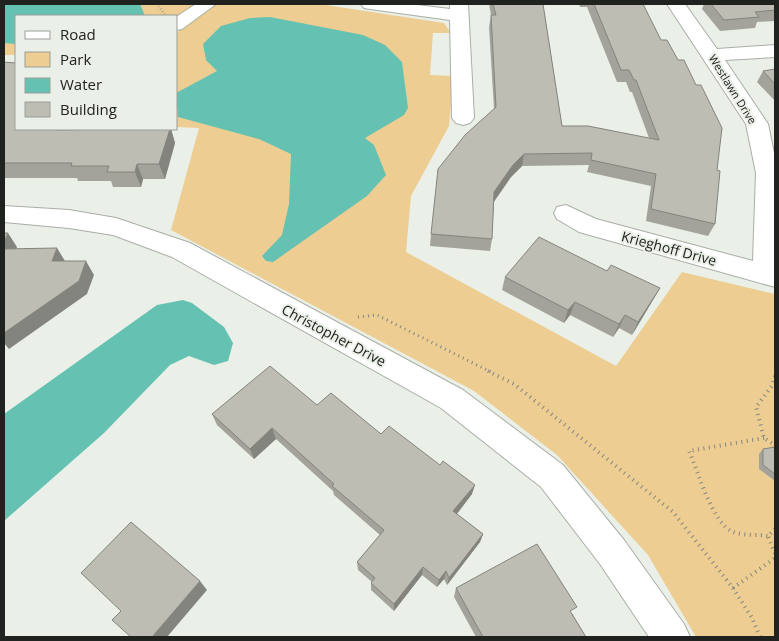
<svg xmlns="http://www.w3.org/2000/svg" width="779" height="641" font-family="'Open Sans',sans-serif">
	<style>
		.green { fill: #edcd92 }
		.water { fill: #65c1b2 }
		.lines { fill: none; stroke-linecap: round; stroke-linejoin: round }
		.street-casing { stroke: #a9aea6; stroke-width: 2 }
		.path-far2 { stroke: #838681; stroke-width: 2.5; stroke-dasharray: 0.5 2.5; stroke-linecap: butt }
		.path-far1 { stroke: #838681; stroke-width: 3; stroke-dasharray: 1 4; stroke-linecap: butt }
		.path { stroke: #838681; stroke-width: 4; stroke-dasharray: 1 4.5; stroke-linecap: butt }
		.street { fill: #fff; fill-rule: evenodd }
		.wall { fill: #a3a39b }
		.shaded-wall { fill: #84847e }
		.building { fill: #bdbdb4; stroke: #84847e }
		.labels { text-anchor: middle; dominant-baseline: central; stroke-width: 4; stroke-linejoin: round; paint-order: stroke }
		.far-street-label { font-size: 11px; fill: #20221f; stroke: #eaf0e7 }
		.street-label { font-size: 14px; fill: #20221f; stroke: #eaf0e7 }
	</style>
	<rect width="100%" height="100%" fill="#eaf0e7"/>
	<!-- green -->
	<path class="green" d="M 4,4 L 195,4 L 176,18 L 16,16 L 16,55 L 4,55 Z
		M 215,4 L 319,4 L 444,23 L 451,33 L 433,33 L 430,75 L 453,76 L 449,126 L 411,196 L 406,252 L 616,366 L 682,272 L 775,294 L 775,637 L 696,637 L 648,555 L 557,455 L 474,391 L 171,230 L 199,128 L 176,127 L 176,33 Z"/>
	<!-- water -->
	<path class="water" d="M 4,4 L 140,4 L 145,16 L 16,16 L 16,44 L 4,43 Z
		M 270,17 L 363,35 L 385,45 L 402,62 L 408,108 L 404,115 L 365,138 L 374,145 L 386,175 L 367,196 L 273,262 L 266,261 L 262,256 L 282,235 L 289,204 L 291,154 L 259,139 L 178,117 L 176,93 L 217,71 L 206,60 L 203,44 L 221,26 L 250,18 Z
		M 183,300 L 192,303 L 224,327 L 233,343 L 228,361 L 214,365 L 189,356 L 170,365 L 104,433 L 4,521 L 4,414 L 157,305 Z"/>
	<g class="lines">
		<defs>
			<path id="street" d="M 196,4 L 216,4 L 182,29 L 176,30 L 176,17 Z
				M 361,4 L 409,4 L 450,9 L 450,4 L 468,4 L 474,118 L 470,123 L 463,125 L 456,123 L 452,118 L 450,20 L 370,9 L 364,8 Z
				M 667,4 L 685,4 L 717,49 L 775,45 L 775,57 L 725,60 L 768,124 L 775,158 L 775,287 L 579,232 L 557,219 L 554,213 L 557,207 L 566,205 L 596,219 L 753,261 L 756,173 L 746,124 Z
				M 4,206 L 69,210 L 116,218 L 190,243 L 463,390 L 563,465 L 624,540 L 684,624 L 690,637 L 649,637 L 600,564 L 541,487 L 441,408 L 172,257 L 113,235 L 69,228 L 4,222 Z"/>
		</defs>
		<!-- street casing -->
		<use href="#street" class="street-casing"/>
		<!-- path-far2 -->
		<path class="path-far2" d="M 157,4 L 165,15"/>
		<!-- path-far1 -->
		<path class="path-far1" d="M 358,317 L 377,315 L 491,372"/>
		<!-- path -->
		<path class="path" d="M 488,371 L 514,384 L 673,512 L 733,588 L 752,618 L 760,637
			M 775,376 L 772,386 L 756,407 L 764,438 L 775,445
			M 764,438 L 689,451 C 698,471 712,523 733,532 C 744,536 757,534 768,536
			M 775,529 L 768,536 L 775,554
			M 733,588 L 775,558"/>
		<!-- street -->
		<use href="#street" class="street"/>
	</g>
	<!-- wall -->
	<path class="wall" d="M 489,4 L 543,4 L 562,126 L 649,138 L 632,92 L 630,92 L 626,82 L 617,82 L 587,7 L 580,7 L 579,4 L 643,4 L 717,170 L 715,224 L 708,236 L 646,221 L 651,186 L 587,172 L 589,165 L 522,166 L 511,177 L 494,202 L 492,239 L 490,251 L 430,246 L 431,234 L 494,109 L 489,27 L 491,15 Z
		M 704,4 L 775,4 L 775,21 L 757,22 L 755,28 L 720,31 L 702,9 Z
		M 4,62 L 71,130 L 171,129 L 175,143 L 165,179 L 143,179 L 141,187 L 113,187 L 111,181 L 78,181 L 77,178 L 4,178 Z
		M 775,69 L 775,101 L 757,82 L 763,71 Z
		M 607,271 L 660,288 L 653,300 L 632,335 L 619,328 L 613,337 L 570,315 L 564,323 L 502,290 L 505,277 Z
		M 317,405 L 381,434 L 472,494 L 457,514 L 483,534 L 480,542 L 447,585 L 444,579 L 437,587 L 422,575 L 394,611 L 371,590 L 371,583 L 372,582 L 358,570 L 357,562 L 380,535 L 334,495 L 333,491 L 276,439 L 254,459 L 217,425 L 212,414 Z
		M 775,447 L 775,481 L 759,469 L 759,454 L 763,449 Z
		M 456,588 L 572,613 L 586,637 L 476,637 L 454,597 Z"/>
	<!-- shaded-wall -->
	<path class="shaded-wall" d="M 57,129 L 72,129 L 64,145 L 57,130 Z
		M 170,129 L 171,129 L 175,143 L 165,179 L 159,164 Z
		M 524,154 L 522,166 L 511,177 L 492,204 L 494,192 L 513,165 Z
		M 137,164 L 143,179 L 141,187 L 135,172 Z
		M 8,233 L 17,247 L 10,263 L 4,254 L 4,242 Z
		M 57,248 L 65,261 L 52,261 Z
		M 86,261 L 94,275 L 87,294 L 9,349 L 4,343 L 4,333 Z
		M 660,288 L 653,300 L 632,335 L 638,322 Z
		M 575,302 L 570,315 L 564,323 L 568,310 Z
		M 625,315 L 619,328 L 613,337 L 619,324 Z
		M 272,428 L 276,439 L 254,459 L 250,449 Z
		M 475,485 L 472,494 L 452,520 L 453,511 Z
		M 483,534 L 480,542 L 447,585 L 449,578 Z
		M 423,567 L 422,575 L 394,611 L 394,604 Z
		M 446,571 L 444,579 L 437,587 L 439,580 Z
		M 200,581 L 207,590 L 167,637 L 152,637 Z"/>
	<!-- building -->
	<path class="building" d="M 493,4 L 543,4 L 562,126 L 588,126 L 659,140 L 636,80 L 634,80 L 629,70 L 621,70 L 594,4 L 643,4 L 661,40 L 667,40 L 678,60 L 684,60 L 696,85 L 701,85 L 722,128 L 717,170 L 720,171 L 715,224 L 651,209 L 656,174 L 591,160 L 592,153 L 524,154 L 513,165 L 494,192 L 492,239 L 431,234 L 438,169 L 465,135 L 496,107 L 491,15 L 496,15 Z
		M 711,4 L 775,4 L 775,10 L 755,12 L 759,17 L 724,20 Z
		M 4,62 L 16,63 L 16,129 L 57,129 L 57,130 L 115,129 L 170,129 L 159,164 L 137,164 L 135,172 L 107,172 L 109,166 L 71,166 L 72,163 L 4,163 Z
		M 775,69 L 775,84 L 763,71 Z
		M 4,233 L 8,233 L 4,242 Z
		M 539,237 L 607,271 L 611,265 L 660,288 L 638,322 L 625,315 L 619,324 L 575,302 L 568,310 L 505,277 Z
		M 57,248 L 52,261 L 86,261 L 79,281 L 4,333 L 4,249 Z
		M 270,366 L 317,405 L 331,393 L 381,434 L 389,426 L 440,465 L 443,461 L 475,485 L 453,511 L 483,534 L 449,578 L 446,571 L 439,580 L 423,567 L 394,604 L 371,583 L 375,578 L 357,562 L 384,530 L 332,486 L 334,484 L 272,428 L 250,449 L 212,414 Z
		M 775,447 L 775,474 L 763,465 L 763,449 Z
		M 131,522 L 200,581 L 152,637 L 131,637 L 112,620 L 121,611 L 81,573 Z
		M 537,544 L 577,607 L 570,611 L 586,637 L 483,637 L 456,588 Z"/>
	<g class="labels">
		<!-- far-street labels -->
		<g class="far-street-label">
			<text transform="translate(733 89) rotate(58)">Westlawn Drive</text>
		</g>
		<!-- street labels -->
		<g class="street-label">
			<text transform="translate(669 248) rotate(15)">Krieghoff Drive</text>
			<text transform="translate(334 335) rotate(28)">Christopher Drive</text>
		</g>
	</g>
	<!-- border -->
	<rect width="779" height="641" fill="none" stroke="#20221f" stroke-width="10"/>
	<!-- legend -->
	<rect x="15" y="15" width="162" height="115" fill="#eaf0e7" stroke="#999e97"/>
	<rect x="25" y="31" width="25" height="8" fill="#ffffff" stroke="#999e97"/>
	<text x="60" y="40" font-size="15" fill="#20221f">Road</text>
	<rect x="25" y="52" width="25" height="15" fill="#edcd92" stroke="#999e97"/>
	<text x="60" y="65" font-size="15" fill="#20221f">Park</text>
	<rect x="25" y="78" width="25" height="15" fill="#65c1b2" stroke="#999e97"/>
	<text x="60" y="90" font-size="15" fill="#20221f">Water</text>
	<rect x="25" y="102" width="25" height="15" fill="#bdbdb4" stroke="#999e97"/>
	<text x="60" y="115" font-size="15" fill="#20221f">Building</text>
</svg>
